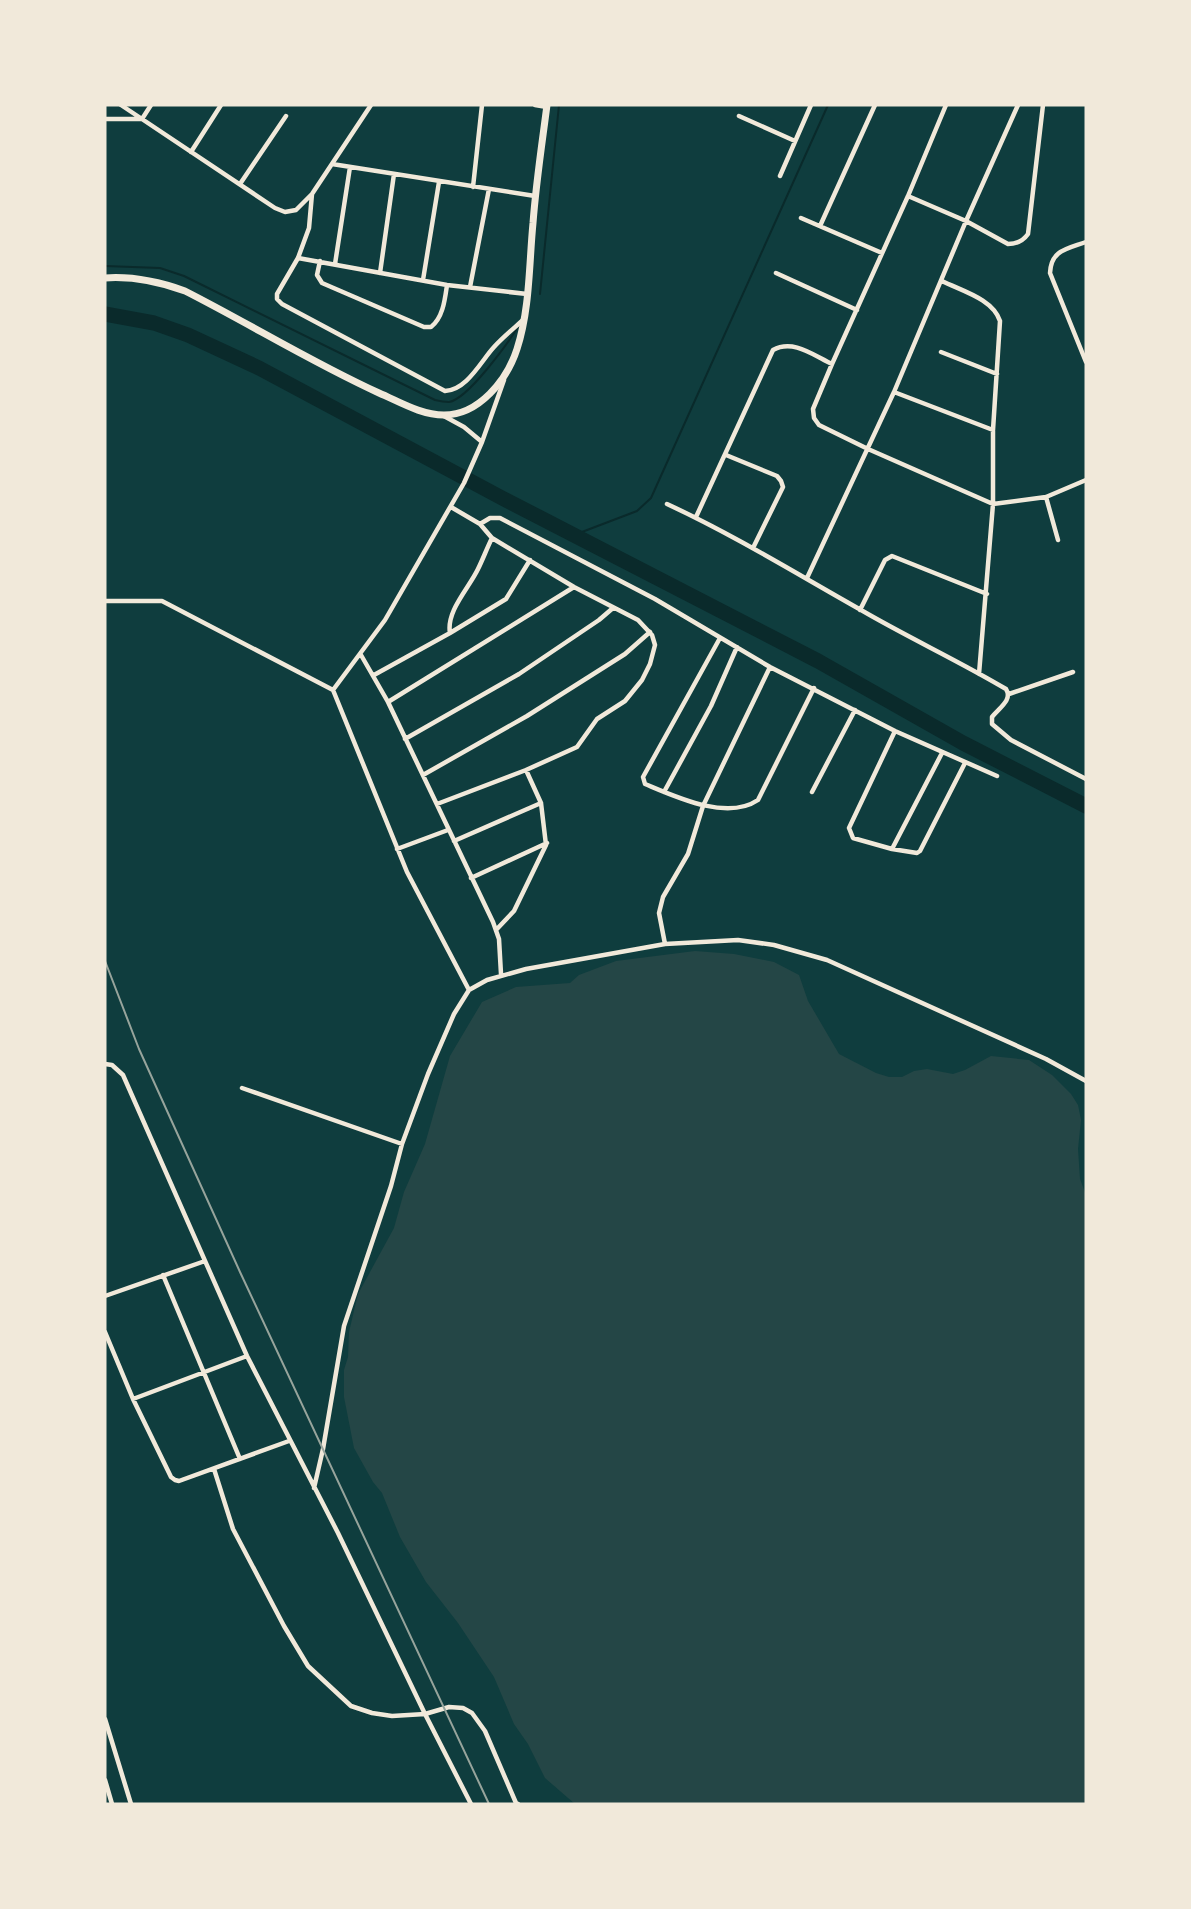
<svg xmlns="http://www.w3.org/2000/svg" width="1191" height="1909" font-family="Montserrat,sans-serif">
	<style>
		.green { fill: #244646 }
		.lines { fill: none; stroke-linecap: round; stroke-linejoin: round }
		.stream { stroke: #0a2a2b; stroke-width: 2 }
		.river { stroke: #0a2a2b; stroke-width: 15 }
		.minor { stroke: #f1e9da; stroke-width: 4.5 }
		.secondary { stroke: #f1e9da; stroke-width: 7 }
		.rail { stroke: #97a49c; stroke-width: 2 }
	</style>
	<rect width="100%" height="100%" fill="#0f3d3e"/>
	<!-- green -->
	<path class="green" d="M 695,951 L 734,954 L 774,962 L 799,975 L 808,1001 L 839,1054 L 876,1073 L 889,1077 L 902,1077 L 914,1071 L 927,1069 L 953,1074 L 965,1070 L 991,1056 L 1029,1060 L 1052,1075 L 1071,1094 L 1078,1105 L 1081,1120 L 1078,1149 L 1080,1179 L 1086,1195 L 1086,1804 L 575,1804 L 545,1778 L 528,1744 L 514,1724 L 494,1677 L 458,1623 L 426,1582 L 400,1537 L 382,1493 L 373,1482 L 354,1448 L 344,1397 L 344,1370 L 348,1357 L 349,1332 L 358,1294 L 394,1228 L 404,1192 L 425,1144 L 450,1056 L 482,1002 L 516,987 L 570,983 L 579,975 L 616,961 Z"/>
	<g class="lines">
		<!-- stream -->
		<path class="stream" d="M 105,266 L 160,268 L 184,276 L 435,400 C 439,401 445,402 449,402 C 468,399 509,342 519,325
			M 540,294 L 559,105
			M 574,535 L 637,511 L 651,498 L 828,105"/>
		<!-- river -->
		<path class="river" d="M 105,314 L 154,323 L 188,335 L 259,368 L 502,498 L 818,661 L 963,743 L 1086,806"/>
		<!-- minor -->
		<path class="minor" d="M 121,105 L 275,208 L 285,212 L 296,210 L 312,194 L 371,105
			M 535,105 L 547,107
			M 946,105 L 908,196 L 832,364 L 813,409 L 814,418 L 819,425 L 868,449 L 993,504 L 1046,497 L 1086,480
			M 739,116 L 795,141
			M 105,119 L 142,119 L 151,105
			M 191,152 L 221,105
			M 332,164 L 535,196
			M 780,176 L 811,105
			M 240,184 L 286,116
			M 473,187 L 482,105
			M 312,194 L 309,228 L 298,258 L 277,294 L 277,299 L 282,304 L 445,391 C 467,390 481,361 494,347 C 503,337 513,329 523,320
			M 908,196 L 966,221 L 1008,244 C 1017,244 1023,241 1028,234 L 1043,105
			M 801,218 L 882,253
			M 820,226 L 875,105
			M 1086,242 C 1067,249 1051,250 1050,273 L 1086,362
			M 298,258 L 447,285 L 527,294
			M 320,261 L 317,275 L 322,283 L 424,327 L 431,327 C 443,318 445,299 447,285
			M 335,264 L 350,167
			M 380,273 L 394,174
			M 776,273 L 857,310
			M 423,280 L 439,182
			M 942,281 C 962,291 993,299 1000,321 L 993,430 L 993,504 L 979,674
			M 470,287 L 489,189
			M 941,352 L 997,374
			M 894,392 L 993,430
			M 482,442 L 504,380
			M 726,455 L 777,476 L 781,481 L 783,487 L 753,548
			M 1046,497 L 1058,540
			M 667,504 C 734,535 797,574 861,610 C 909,638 959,661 1006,689 C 1013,700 999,708 992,717 L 992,724 L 1011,740 L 1086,779
			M 696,517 L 773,350 C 793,339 813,355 832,364
			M 480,524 L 490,518 L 500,518 L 655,599 L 770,667 L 895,731 L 997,776
			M 807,578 L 894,392 L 966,221 L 1018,105
			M 105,601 L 162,601 L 333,690 L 407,872 L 469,990
			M 860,610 L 885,560 L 892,556 L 987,594
			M 450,633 C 446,611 469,588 478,569 C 483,559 487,548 492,538
			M 720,638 L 643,777 L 645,784 C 676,797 727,821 758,800 L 814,688
			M 361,655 L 388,702 L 493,922 L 499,939 L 501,974
			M 374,675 L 450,633 L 506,599 L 530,560
			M 333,690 L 385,620 L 464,483 L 482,442 L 464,427 L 442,415
			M 1009,694 L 1073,672
			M 388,702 L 574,587
			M 895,731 L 849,828 L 853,838 L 892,849 L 917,853 L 920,851 L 965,763
			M 405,739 L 519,674 L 599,620 L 613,608
			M 423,775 L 527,716 L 625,654 L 650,632
			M 664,792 L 711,706 L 737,647
			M 812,792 L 855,710
			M 437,804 L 526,770 L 577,747 L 597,719 L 625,701 L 642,680 L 650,664 L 655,645 L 652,635 L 638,620 L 574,587 L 492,538 L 480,524 L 451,507
			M 454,841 L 541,803
			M 397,849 L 448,830
			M 892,849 L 942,753
			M 471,878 L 547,843
			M 496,930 L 514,911 L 546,845 L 541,803 L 526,770
			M 665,944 L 659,913 L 663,897 L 688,854 L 703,806 L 770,667
			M 105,1064 L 112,1065 L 123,1075 L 247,1356 L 338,1533 L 425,1714 L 471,1804
			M 242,1088 L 402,1144
			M 163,1275 L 240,1459
			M 105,1296 L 205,1261
			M 105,1332 L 133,1399 L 171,1477 L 175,1480 L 179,1481 L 289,1441
			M 133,1399 L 247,1356
			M 214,1469 L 233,1529 L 284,1626 L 308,1666 L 351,1706 L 372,1713 L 392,1716 L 425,1714 L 449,1707 L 463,1708 L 472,1713 L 485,1731 L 516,1803 L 518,1804
			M 314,1488 L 323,1449 L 344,1326 L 391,1186 L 402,1144 L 428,1074 L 454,1014 L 469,990 L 487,980 L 526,969 L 665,944 L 738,940 L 774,945 L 827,960 L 1046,1059 L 1086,1081
			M 105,1719 L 131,1804
			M 105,1780 L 112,1804"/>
		<!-- secondary -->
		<path class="secondary" d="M 105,278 C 133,276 160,282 185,291 C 250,324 313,363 379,393 C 400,402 421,415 444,415 C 479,415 507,380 517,349 C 530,309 529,264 533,223 C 536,183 542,144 547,105"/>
		<!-- rail -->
		<path class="rail" d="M 105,961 L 139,1049 L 240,1272 L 489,1804"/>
	</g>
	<!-- border -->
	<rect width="1191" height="1909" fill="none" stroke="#f1e9da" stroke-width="213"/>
</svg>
